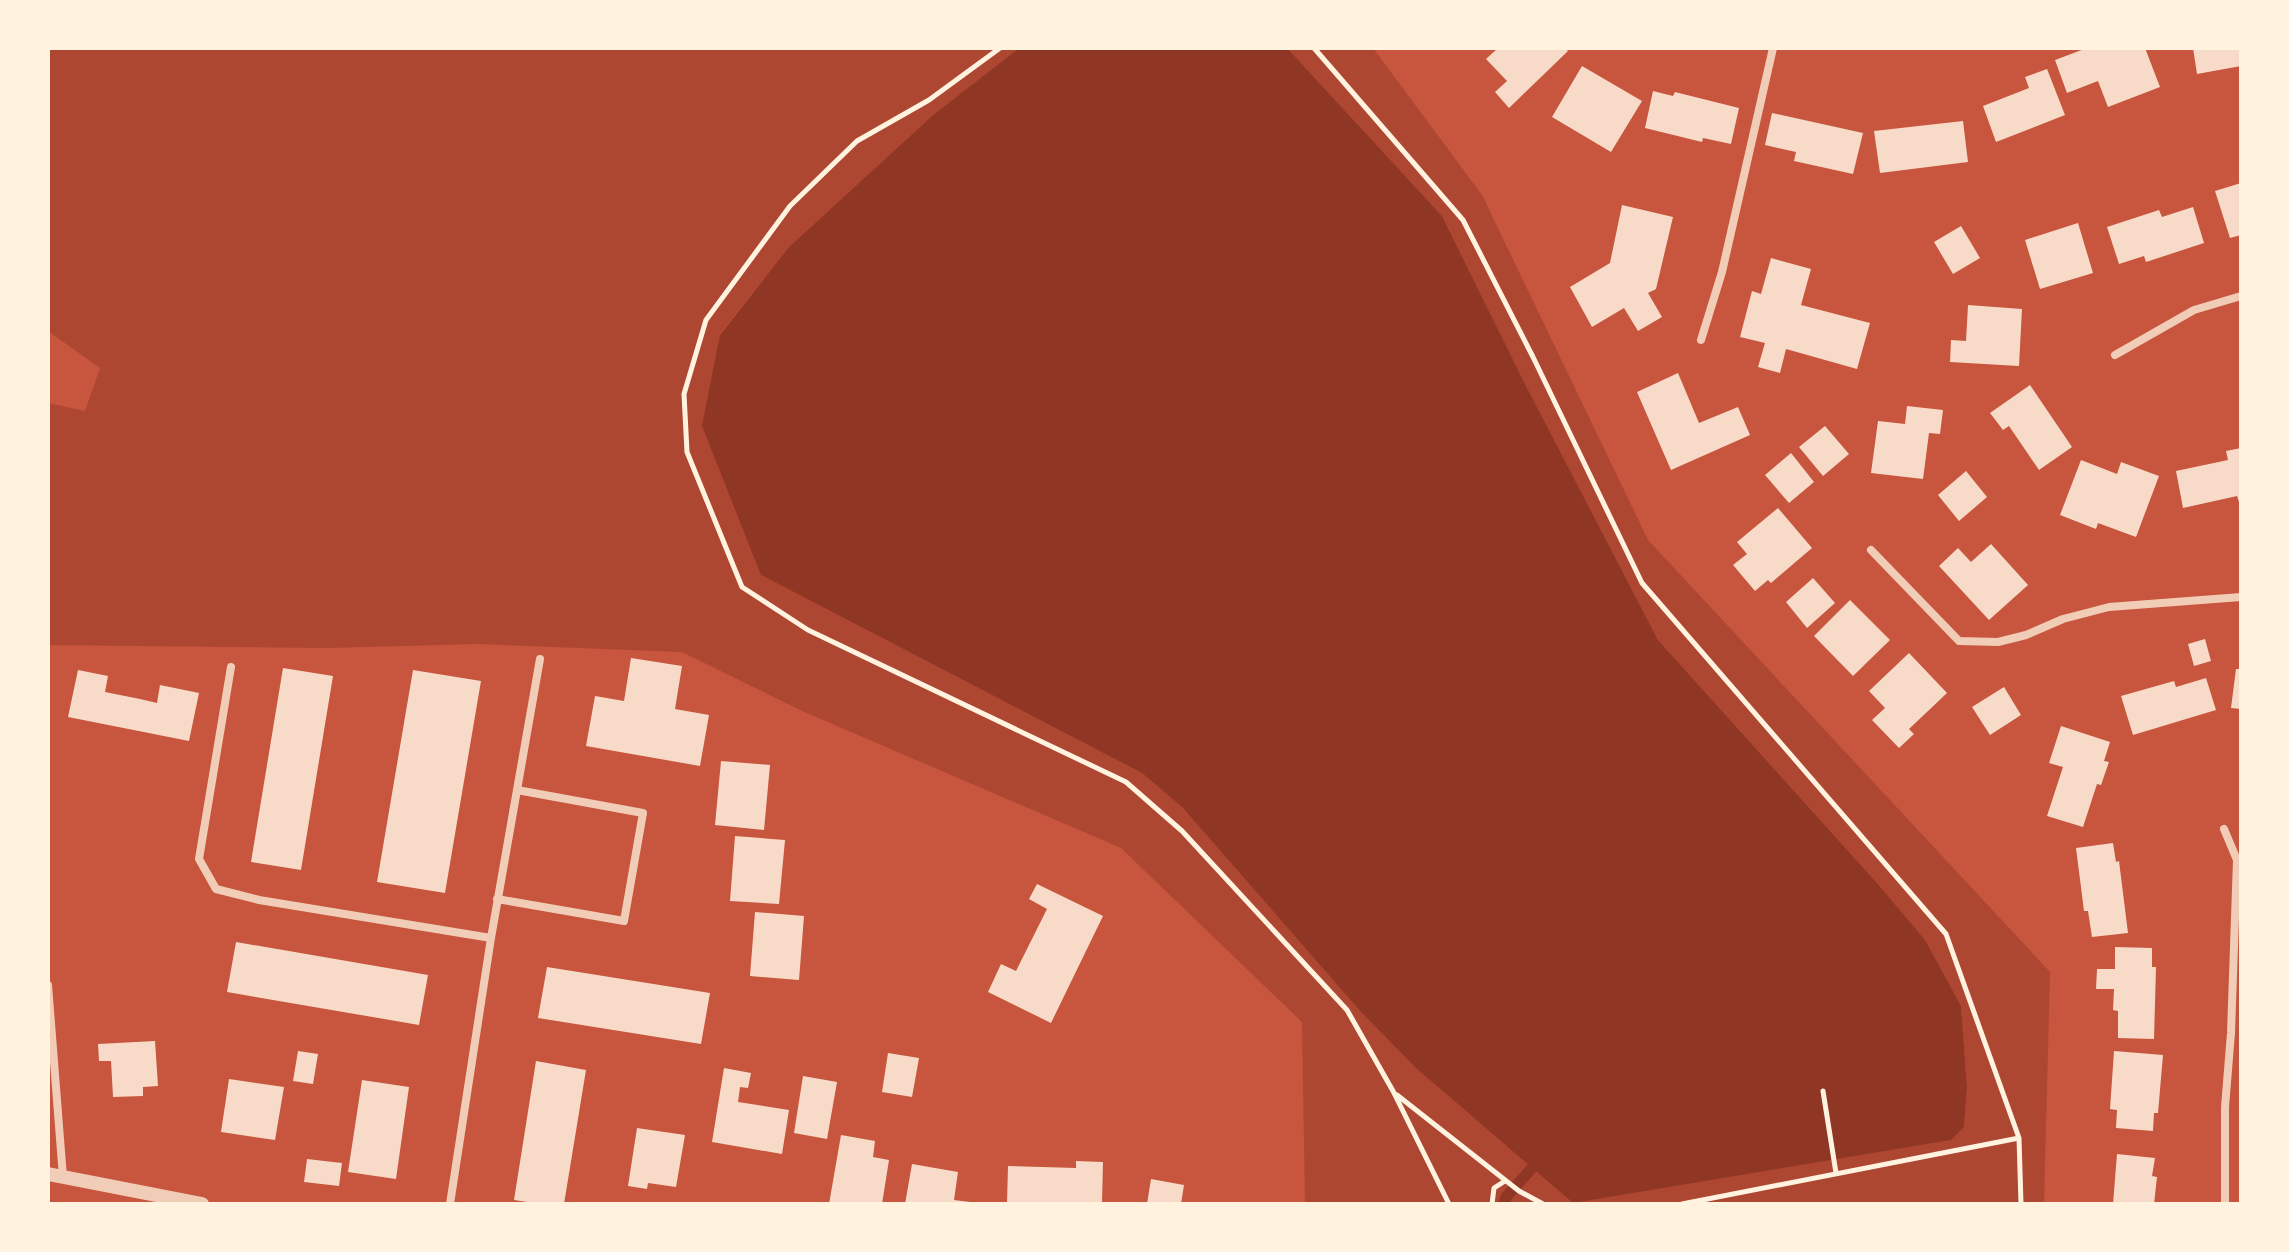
<svg xmlns="http://www.w3.org/2000/svg" width="2289" height="1252" font-family="'Public Sans',sans-serif">
	<style>
		.green { fill: #ae4732 }
		.water { fill: #8f3625 }
		.lines { fill: none; stroke-linecap: round; stroke-linejoin: round }
		.stream { stroke: #8f3625; stroke-width: 11 }
		.building { fill: #f7dbc8 }
		.path { stroke: #fff3e0; stroke-width: 5 }
		.minor { stroke: #f1ccb7; stroke-width: 8 }
		.tertiary { stroke: #f1ccb7; stroke-width: 14 }
	</style>
	<rect width="100%" height="100%" fill="#c8553d"/>
	<!-- green -->
	<path class="green" d="M 48,48 L 1019,48 L 932,116 L 788,248 L 720,334 L 761,575 L 1142,773 L 1182,807 L 1361,1012 L 1417,1069 L 1573,1203 L 1964,1127 L 1967,1087 L 1961,1006 L 1925,941 L 1876,882 L 1658,640 L 1525,384 L 1442,216 L 1287,48 L 1373,48 L 1482,195 L 1648,540 L 2050,972 L 2044,1204 L 1305,1204 L 1302,1022 L 1121,848 L 800,710 L 682,652 L 477,644 L 328,648 L 48,645 L 48,403 L 85,411 L 100,368 L 48,331 Z"/>
	<!-- water -->
	<path class="water" d="M 1019,48 L 1287,48 L 1442,216 L 1525,384 L 1658,640 L 1876,882 L 1925,940 L 1961,1006 L 1967,1087 L 1964,1127 L 1951,1140 L 1573,1203 L 1417,1069 L 1361,1012 L 1182,807 L 1142,773 L 761,575 L 702,426 L 720,335 L 788,248 L 932,116 Z"/>
	<g class="lines">
		<!-- stream -->
		<path class="stream" d="M 1504,1204 L 1506,1197 L 1532,1168"/>
	</g>
	<!-- building -->
	<path class="building" d="M 1498,48 L 1565,48 L 1568,51 L 1509,108 L 1495,92 L 1507,81 L 1486,59 Z
		M 2087,48 L 2145,48 L 2160,87 L 2108,107 L 2098,81 L 2067,93 L 2055,60 Z
		M 2193,48 L 2241,48 L 2241,66 L 2197,74 Z
		M 1582,66 L 1642,101 L 1611,152 L 1552,117 Z
		M 2047,69 L 2065,115 L 1996,142 L 1983,106 L 2029,88 L 2025,77 Z
		M 1653,91 L 1673,96 L 1675,92 L 1739,108 L 1731,144 L 1703,138 L 1702,142 L 1645,128 Z
		M 1772,113 L 1863,133 L 1853,174 L 1794,161 L 1796,152 L 1765,145 Z
		M 1963,121 L 1968,162 L 1880,173 L 1874,131 Z
		M 2241,183 L 2241,235 L 2230,238 L 2215,191 Z
		M 1622,205 L 1673,217 L 1656,289 L 1648,293 L 1662,317 L 1638,331 L 1624,308 L 1592,327 L 1570,287 L 1610,263 Z
		M 2193,207 L 2204,243 L 2146,262 L 2144,256 L 2119,264 L 2107,227 L 2159,210 L 2162,217 Z
		M 2078,223 L 2093,273 L 2040,289 L 2025,240 Z
		M 1961,226 L 1980,258 L 1953,274 L 1934,242 Z
		M 1771,258 L 1811,269 L 1801,305 L 1870,323 L 1857,369 L 1786,349 L 1780,373 L 1758,367 L 1765,343 L 1740,337 L 1752,291 L 1761,294 Z
		M 1968,305 L 2022,309 L 2019,366 L 1950,362 L 1951,340 L 1966,341 Z
		M 1678,373 L 1699,423 L 1738,407 L 1750,435 L 1671,470 L 1637,392 Z
		M 2030,385 L 2072,447 L 2039,470 L 2009,426 L 2003,430 L 1990,413 Z
		M 1907,406 L 1943,410 L 1940,434 L 1929,433 L 1923,479 L 1871,473 L 1878,421 L 1905,424 Z
		M 1825,426 L 1849,454 L 1823,476 L 1799,447 Z
		M 2241,448 L 2241,508 L 2237,496 L 2183,508 L 2176,471 L 2228,460 L 2226,451 Z
		M 1791,453 L 1814,482 L 1789,503 L 1765,475 Z
		M 2081,460 L 2117,474 L 2121,462 L 2159,476 L 2136,537 L 2098,523 L 2096,529 L 2060,515 Z
		M 1966,471 L 1987,497 L 1959,521 L 1938,495 Z
		M 1778,508 L 1812,548 L 1771,583 L 1768,580 L 1755,591 L 1733,565 L 1747,554 L 1737,542 Z
		M 1991,544 L 2028,585 L 1989,620 L 1939,566 L 1958,548 L 1971,562 Z
		M 1813,578 L 1835,603 L 1807,628 L 1786,602 Z
		M 1850,600 L 1890,640 L 1853,676 L 1814,636 Z
		M 2205,639 L 2211,661 L 2194,666 L 2188,644 Z
		M 1909,653 L 1947,693 L 1909,729 L 1914,734 L 1899,748 L 1872,720 L 1885,708 L 1869,691 Z
		M 631,658 L 682,666 L 675,709 L 709,715 L 700,766 L 586,746 L 595,696 L 624,701 Z
		M 283,668 L 333,676 L 301,870 L 251,862 Z
		M 2236,669 L 2241,669 L 2241,709 L 2231,708 Z
		M 78,670 L 108,676 L 105,692 L 140,699 L 157,703 L 160,685 L 199,693 L 189,741 L 68,717 Z
		M 413,670 L 481,681 L 445,893 L 377,882 Z
		M 2206,678 L 2216,710 L 2133,735 L 2121,696 L 2174,681 L 2176,687 Z
		M 2004,687 L 2021,715 L 1990,735 L 1972,707 Z
		M 2061,726 L 2110,742 L 2104,761 L 2109,762 L 2101,785 L 2097,784 L 2083,827 L 2047,816 L 2063,767 L 2049,763 Z
		M 721,761 L 770,765 L 764,830 L 715,825 Z
		M 735,836 L 785,840 L 779,904 L 730,901 Z
		M 2113,843 L 2116,862 L 2119,861 L 2128,933 L 2092,937 L 2088,911 L 2084,911 L 2076,848 Z
		M 1037,884 L 1103,916 L 1051,1023 L 988,992 L 1001,964 L 1016,971 L 1047,909 L 1029,899 Z
		M 755,912 L 804,916 L 799,980 L 750,976 Z
		M 236,942 L 428,975 L 419,1025 L 227,992 Z
		M 2115,947 L 2152,948 L 2152,967 L 2156,967 L 2154,1039 L 2118,1038 L 2118,1011 L 2113,1010 L 2114,989 L 2096,989 L 2097,969 L 2115,969 Z
		M 547,967 L 710,993 L 701,1044 L 538,1018 Z
		M 155,1041 L 158,1086 L 143,1087 L 143,1096 L 113,1097 L 111,1061 L 99,1061 L 98,1044 Z
		M 298,1051 L 318,1054 L 313,1084 L 293,1081 Z
		M 2114,1051 L 2163,1055 L 2158,1113 L 2154,1113 L 2153,1131 L 2116,1128 L 2117,1110 L 2110,1109 Z
		M 888,1053 L 919,1058 L 912,1097 L 882,1092 Z
		M 536,1061 L 586,1070 L 564,1204 L 541,1204 L 514,1200 Z
		M 724,1068 L 751,1073 L 748,1088 L 740,1087 L 738,1102 L 789,1110 L 782,1154 L 712,1142 Z
		M 803,1076 L 837,1082 L 827,1139 L 794,1133 Z
		M 229,1079 L 284,1087 L 275,1140 L 221,1132 Z
		M 362,1080 L 409,1087 L 396,1179 L 348,1172 Z
		M 637,1128 L 685,1135 L 676,1187 L 648,1183 L 647,1189 L 628,1186 Z
		M 841,1135 L 875,1141 L 873,1157 L 889,1160 L 882,1204 L 829,1204 Z
		M 2117,1154 L 2155,1158 L 2152,1176 L 2157,1177 L 2154,1204 L 2113,1204 Z
		M 307,1159 L 342,1163 L 339,1186 L 304,1182 Z
		M 1076,1161 L 1103,1162 L 1102,1204 L 1007,1204 L 1008,1166 L 1076,1168 Z
		M 912,1164 L 958,1172 L 954,1200 L 970,1202 L 970,1204 L 905,1204 Z
		M 1151,1179 L 1184,1185 L 1181,1204 L 1147,1204 Z"/>
	<g class="lines">
		<!-- path -->
		<path class="path" d="M 1000,48 L 929,100 L 857,141 L 790,206 L 706,320 L 684,394 L 687,452 L 742,587 L 808,630 L 1126,782 L 1182,831 L 1347,1010 L 1393,1091 L 1449,1204
			M 1314,48 L 1463,220 L 1533,357 L 1642,583 L 1946,934 L 2019,1138 L 2021,1204
			M 1823,1091 L 1836,1173
			M 1397,1095 L 1519,1191 L 1543,1204
			M 1492,1204 L 1494,1188 L 1505,1181
			M 1682,1204 L 2019,1138"/>
		<!-- minor -->
		<path class="minor" d="M 1701,340 L 1722,272 L 1773,48
			M 2115,355 L 2194,310 L 2241,296
			M 1871,550 L 1959,641 L 1998,642 L 2026,635 L 2063,619 L 2109,607 L 2241,597
			M 231,667 L 199,859 L 216,889 L 259,900 L 491,938
			M 2224,829 L 2237,860 L 2231,1033 L 2225,1107 L 2225,1204
			M 497,899 L 624,921 L 643,813 L 517,790
			M 48,985 L 63,1177
			M 450,1204 L 491,938 L 540,659"/>
		<!-- tertiary -->
		<path class="tertiary" d="M 48,1174 L 202,1204"/>
	</g>
	<!-- border -->
	<rect width="2289" height="1252" fill="none" stroke="#fff3e0" stroke-width="100"/>
</svg>
